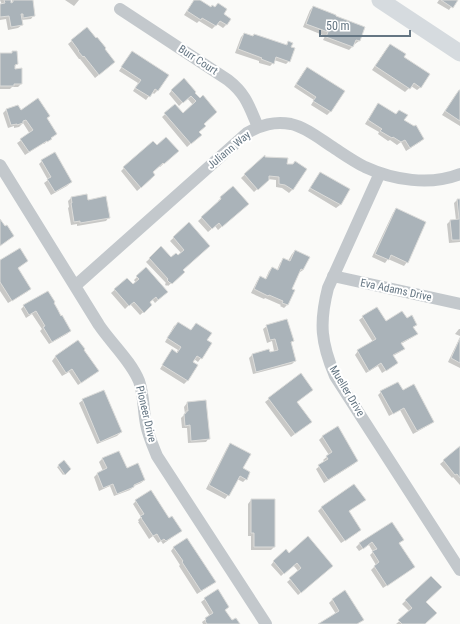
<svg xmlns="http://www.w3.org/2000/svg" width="460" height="624" font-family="'Roboto Condensed',sans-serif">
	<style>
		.shadow { fill: #0003 }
		.building { fill: #aab3b9; stroke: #dcdcda }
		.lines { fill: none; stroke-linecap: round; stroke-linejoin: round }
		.street { stroke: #c3c8cc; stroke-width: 12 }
		.secondary { stroke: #d6dbdf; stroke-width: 17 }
		.labels { text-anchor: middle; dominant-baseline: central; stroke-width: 4; stroke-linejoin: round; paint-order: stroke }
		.street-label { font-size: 11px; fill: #657683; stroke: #fff }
	</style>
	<rect width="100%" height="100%" fill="#fafaf8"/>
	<!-- shadow -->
	<path class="shadow" d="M 0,0 L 10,0 L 10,3 L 12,2 L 12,0 L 32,0 L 34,15 L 31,19 L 21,20 L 22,25 L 18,28 L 8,30 L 6,19 L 0,20 L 0,5 L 2,5 Z
		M 65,0 L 79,0 L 74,6 Z
		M 194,0 L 198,0 L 211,8 L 214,8 L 218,4 L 223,15 L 230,19 L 226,25 L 223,28 L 217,24 L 212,29 L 199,21 L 197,23 L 184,15 Z
		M 439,0 L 456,0 L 449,10 L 437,3 Z
		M 313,7 L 334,16 L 364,28 L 359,41 L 355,44 L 353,43 L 352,47 L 349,50 L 323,40 L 325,36 L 303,27 L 310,10 Z
		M 86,29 L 104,49 L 111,65 L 95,78 L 80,59 L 79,59 L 76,55 L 68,44 Z
		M 244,34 L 285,46 L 288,42 L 290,48 L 289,61 L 286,64 L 274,60 L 273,63 L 270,66 L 259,63 L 259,61 L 235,53 L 241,37 Z
		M 390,45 L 403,57 L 421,87 L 417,90 L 411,86 L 405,92 L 372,70 L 387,48 Z
		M 0,54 L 17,64 L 14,67 L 21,84 L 18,87 L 12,87 L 10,89 L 0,89 Z
		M 129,56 L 167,76 L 157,91 L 154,94 L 152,92 L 146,100 L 133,91 L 138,83 L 119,71 Z
		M 307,68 L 343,91 L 330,112 L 327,115 L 311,105 L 314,100 L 294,87 L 304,71 Z
		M 172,90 L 195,92 L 203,124 L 198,132 L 197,138 L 187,147 L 162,117 L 174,106 L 183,115 L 193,105 L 187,98 L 179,106 L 169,94 Z
		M 459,91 L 460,92 L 460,126 L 442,115 L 456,94 Z
		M 375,108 L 403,121 L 423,139 L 420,142 L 406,151 L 401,142 L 397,145 L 390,140 L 388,141 L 378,134 L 379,132 L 365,124 Z
		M 6,110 L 49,116 L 46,119 L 50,139 L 44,144 L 43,143 L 25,155 L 17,143 L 30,134 L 23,123 L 19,127 L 14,128 L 14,126 L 8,128 L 3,113 Z
		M 157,147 L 174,154 L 160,167 L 159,166 L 152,172 L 151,179 L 137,191 L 121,171 L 124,168 Z
		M 264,157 L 286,165 L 293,189 L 289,193 L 282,188 L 276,187 L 276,180 L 268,179 L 254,192 L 241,178 Z
		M 42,161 L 71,182 L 67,186 L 51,195 L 44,183 L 48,180 L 39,164 Z
		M 320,174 L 349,189 L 340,205 L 336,208 L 308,191 L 317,177 Z
		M 71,198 L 87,201 L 109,217 L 106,221 L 77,226 L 77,224 L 71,225 L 68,208 L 69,207 L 68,201 Z
		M 221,198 L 244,207 L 218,230 L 215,226 L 208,232 L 198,221 L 219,202 L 218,201 Z
		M 457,200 L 460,200 L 460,242 L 449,243 L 447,224 L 450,221 L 456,220 L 454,203 Z
		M 396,209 L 407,262 L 404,266 L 388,259 L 385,263 L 372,257 L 393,213 Z
		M 189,224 L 182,270 L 184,272 L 168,286 L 167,285 L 166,286 L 165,284 L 166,283 L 146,262 L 161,248 L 171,258 L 178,257 L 182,254 L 170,241 Z
		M 295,251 L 309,257 L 303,270 L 299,273 L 291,289 L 287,305 L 284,308 L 280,306 L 281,305 L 265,298 L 264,299 L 251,293 L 257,281 L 260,277 L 265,280 L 269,271 L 272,268 L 277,270 L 280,263 L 284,259 L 288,261 L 292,254 Z
		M 0,261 L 27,261 L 17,268 L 30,289 L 27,292 L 8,303 L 0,291 Z
		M 137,277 L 167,292 L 155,303 L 152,299 L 149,302 L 151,305 L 140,315 L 130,304 L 125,309 L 111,293 L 127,279 L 133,286 L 136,283 L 134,280 Z
		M 24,306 L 61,318 L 70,331 L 67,334 L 49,344 L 40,331 L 42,329 L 32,314 L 26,318 L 21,309 Z
		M 377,308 L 386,322 L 406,319 L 416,324 L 413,328 L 416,333 L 413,337 L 401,344 L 403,348 L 400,352 L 393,356 L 397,363 L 393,366 L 382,373 L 378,366 L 366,373 L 355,355 L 358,351 L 373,342 L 359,320 L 363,317 Z
		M 178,323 L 190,331 L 196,324 L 206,340 L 201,358 L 198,362 L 194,359 L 192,362 L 197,365 L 187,381 L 184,384 L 160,369 L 169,354 L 176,353 L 178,350 L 165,342 L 174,326 Z
		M 267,326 L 293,341 L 291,343 L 295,361 L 292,364 L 253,374 L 249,358 L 252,355 L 274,351 L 272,341 L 267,343 L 263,329 Z
		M 459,329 L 460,329 L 460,336 L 455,334 Z
		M 460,337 L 460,368 L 448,362 Z
		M 78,342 L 83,350 L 94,374 L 78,385 L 69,372 L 62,376 L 52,361 L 55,357 Z
		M 300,375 L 312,390 L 296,403 L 307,425 L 291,437 L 265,402 Z
		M 381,392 L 402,392 L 433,422 L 429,425 L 413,434 L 400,410 L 389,416 L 378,395 Z
		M 83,400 L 121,432 L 117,436 L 97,444 L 79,403 Z
		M 187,403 L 209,438 L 206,442 L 188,443 L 187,428 L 182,428 L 181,418 L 185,414 L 184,407 Z
		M 323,436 L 357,460 L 354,464 L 324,483 L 316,469 L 325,462 L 323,460 L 329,455 L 319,440 Z
		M 230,445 L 246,479 L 243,482 L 237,479 L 228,495 L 225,499 L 206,489 L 227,448 Z
		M 460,447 L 460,485 L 453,477 L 452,478 L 440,464 Z
		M 103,458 L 126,469 L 144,480 L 141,483 L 134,486 L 130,490 L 114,496 L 110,486 L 99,491 L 94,477 L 97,474 L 103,471 L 99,462 Z
		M 64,462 L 70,469 L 63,475 L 57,467 Z
		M 251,500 L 274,547 L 271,550 L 251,550 L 251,536 L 248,536 L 248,504 Z
		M 364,500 L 348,512 L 357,533 L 341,543 L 318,511 L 322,507 Z
		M 136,501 L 169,520 L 181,531 L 177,534 L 163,544 L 161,541 L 158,543 L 153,536 L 149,539 L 138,522 L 139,522 L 138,520 L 141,517 L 133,504 Z
		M 392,523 L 403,540 L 398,544 L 410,570 L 383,588 L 371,570 L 376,565 L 370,555 L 373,552 L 369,545 L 359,551 L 356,547 L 359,544 Z
		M 174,547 L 211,585 L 197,594 L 179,566 L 180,565 L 171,551 Z
		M 289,554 L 329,569 L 298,595 L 287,582 L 299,572 L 293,565 L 281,576 L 271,565 L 274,561 Z
		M 431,577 L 425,602 L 424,624 L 396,624 L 410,612 L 402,604 Z
		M 205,599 L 228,607 L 225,610 L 232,621 L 238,624 L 203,624 L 202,622 L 210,616 L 201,602 Z
		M 333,599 L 363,619 L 357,624 L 320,624 L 336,614 L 329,603 Z"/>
	<!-- building -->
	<path class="building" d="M 4,0 L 11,0 L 11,3 L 13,2 L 13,0 L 33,0 L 35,16 L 23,18 L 23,14 L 21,14 L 23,25 L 11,27 L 9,16 L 0,17 L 0,4 L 5,3 Z
		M 194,0 L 200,0 L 211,7 L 212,5 L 215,7 L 218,3 L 227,9 L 224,14 L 231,19 L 227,25 L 220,21 L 216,26 L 202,18 L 201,20 L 187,11 Z
		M 441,0 L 458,0 L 453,8 Z
		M 313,6 L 336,15 L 336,16 L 365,27 L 360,41 L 356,40 L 353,47 L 326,37 L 328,32 L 306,24 Z
		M 87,27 L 96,38 L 97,37 L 106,48 L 105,49 L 115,62 L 99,75 L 84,56 L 83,57 L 78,51 L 79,51 L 71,40 Z
		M 244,33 L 253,36 L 254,34 L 287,45 L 288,41 L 293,43 L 291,47 L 295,48 L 290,62 L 276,57 L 274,64 L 261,59 L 262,58 L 238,49 Z
		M 390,44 L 406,54 L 404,57 L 430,74 L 421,88 L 414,83 L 410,89 L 375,66 Z
		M 12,51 L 17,51 L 18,64 L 15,65 L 15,69 L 22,68 L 22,84 L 14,84 L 14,86 L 0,86 L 0,53 L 12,53 Z
		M 132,51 L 169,75 L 158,91 L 155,89 L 150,97 L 135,88 L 141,80 L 121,67 Z
		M 307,67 L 345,91 L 331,112 L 313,101 L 316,97 L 296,84 Z
		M 184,78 L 196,92 L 195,93 L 200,98 L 203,95 L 217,112 L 204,124 L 206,126 L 199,132 L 202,135 L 191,144 L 164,113 L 175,104 L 183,113 L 196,101 L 191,96 L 183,103 L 171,90 Z
		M 459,90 L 460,90 L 460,121 L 445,111 Z
		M 38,98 L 50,116 L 47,118 L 57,134 L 51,138 L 52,139 L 47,142 L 47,141 L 29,152 L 20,139 L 33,130 L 26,120 L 23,121 L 23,123 L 17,125 L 17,124 L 11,125 L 6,109 L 18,105 L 21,110 Z
		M 378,103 L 396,114 L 399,110 L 408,115 L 404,120 L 414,126 L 416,125 L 424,139 L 410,148 L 405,140 L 401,142 L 393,137 L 392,138 L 380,131 L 382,129 L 368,120 Z
		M 166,137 L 179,151 L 164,164 L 163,163 L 153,172 L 155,175 L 141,188 L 123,167 L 153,141 L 157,145 Z
		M 55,152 L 72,182 L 55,192 L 47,179 L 51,177 L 41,160 Z
		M 265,155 L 265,157 L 288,158 L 287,164 L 293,164 L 295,161 L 307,169 L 293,190 L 285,185 L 279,184 L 279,177 L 269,176 L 269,180 L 258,190 L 244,174 Z
		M 320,172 L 350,189 L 341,205 L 310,188 Z
		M 233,186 L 249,204 L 222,227 L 219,223 L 212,229 L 201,217 L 221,199 L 220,197 Z
		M 87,194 L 88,200 L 106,196 L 110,218 L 80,223 L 80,221 L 74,222 L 71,203 L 72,203 L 71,197 Z
		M 457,199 L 460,199 L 460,240 L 452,240 L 450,220 L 459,219 Z
		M 396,208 L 426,222 L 408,263 L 391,255 L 389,260 L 375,254 Z
		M 0,219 L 5,226 L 7,225 L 14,236 L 0,246 Z
		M 189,222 L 210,246 L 183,270 L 185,272 L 172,284 L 171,283 L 170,283 L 167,280 L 168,279 L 149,258 L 161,246 L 171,257 L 176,253 L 178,255 L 184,250 L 173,237 Z
		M 20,248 L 28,261 L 18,268 L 31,289 L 12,301 L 0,282 L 0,260 Z
		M 295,250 L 310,257 L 303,270 L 301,269 L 292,289 L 295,290 L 288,305 L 282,303 L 283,301 L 269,295 L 268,296 L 254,289 L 260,276 L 266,279 L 272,267 L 278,270 L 283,258 L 290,261 Z
		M 146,267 L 168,292 L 158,300 L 156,297 L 150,302 L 152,305 L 144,313 L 134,302 L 129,306 L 114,289 L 127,278 L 133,284 L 139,279 L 136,276 Z
		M 48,291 L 55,302 L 54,303 L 58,310 L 61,316 L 62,315 L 71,331 L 52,342 L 43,327 L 45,326 L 36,311 L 29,315 L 23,305 Z
		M 377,307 L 386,321 L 402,311 L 407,318 L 412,315 L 417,325 L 413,327 L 418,334 L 401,343 L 405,349 L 393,355 L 398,363 L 386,371 L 381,363 L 369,371 L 357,350 L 376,339 L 362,316 Z
		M 287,319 L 294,341 L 291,342 L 296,361 L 256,372 L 252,354 L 269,349 L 270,352 L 278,350 L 275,339 L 270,340 L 266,325 Z
		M 178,322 L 191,330 L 196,323 L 212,333 L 207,340 L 212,343 L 202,359 L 197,356 L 193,362 L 198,365 L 188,381 L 162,365 L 172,349 L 177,353 L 181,347 L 167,338 Z
		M 460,338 L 460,363 L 451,358 Z
		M 78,340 L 85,349 L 84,350 L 99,371 L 81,383 L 72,369 L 66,373 L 55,356 Z
		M 301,373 L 313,390 L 297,402 L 312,422 L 295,434 L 268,398 Z
		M 398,382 L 403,390 L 414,384 L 434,422 L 417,431 L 404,408 L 393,414 L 380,391 Z
		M 104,390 L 122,432 L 100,442 L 82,399 Z
		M 206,400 L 210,439 L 191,441 L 190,425 L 185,426 L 184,414 L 186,413 L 186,411 L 188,411 L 187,402 Z
		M 338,426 L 358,461 L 328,480 L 318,465 L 328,459 L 326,456 L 332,452 L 322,436 Z
		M 230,443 L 251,454 L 243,468 L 250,472 L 247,480 L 240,476 L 229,496 L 209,485 Z
		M 460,446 L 460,478 L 457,474 L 455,475 L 443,460 Z
		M 119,451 L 127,468 L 138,463 L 145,480 L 134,485 L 134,487 L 117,494 L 113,484 L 103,488 L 97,473 L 107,468 L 102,458 Z
		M 64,460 L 71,469 L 65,475 L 58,465 Z
		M 354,484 L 366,500 L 349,511 L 361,530 L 345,541 L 321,507 Z
		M 151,490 L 169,518 L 172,516 L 182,531 L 166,541 L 164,539 L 161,541 L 157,534 L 153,536 L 141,518 L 142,518 L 140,516 L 144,514 L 135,500 Z
		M 251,499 L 275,499 L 275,547 L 254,547 L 254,533 L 251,533 Z
		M 392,522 L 404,540 L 399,543 L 415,567 L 387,586 L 374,566 L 379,562 L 372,551 L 377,549 L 372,542 L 363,549 L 359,543 Z
		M 308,536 L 333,566 L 301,593 L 289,578 L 301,568 L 297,563 L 284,574 L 273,561 L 286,549 L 289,553 Z
		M 187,538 L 216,582 L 201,591 L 182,562 L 183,561 L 173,547 Z
		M 431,576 L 442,587 L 426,602 L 437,613 L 425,624 L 402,624 L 398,620 L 412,608 L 405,600 Z
		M 218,589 L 229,607 L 225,610 L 232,620 L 236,618 L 240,624 L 207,624 L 205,621 L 206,620 L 205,618 L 213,613 L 204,598 Z
		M 345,590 L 364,620 L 357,624 L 318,624 L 339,611 L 332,599 Z"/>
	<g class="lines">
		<!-- street -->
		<path class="street" d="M 120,9 L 228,80 C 246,94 249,106 258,127
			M 0,165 L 99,325 C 111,343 131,361 139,381 C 144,395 143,409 146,424 C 148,435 153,446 157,456 L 266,624
			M 380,173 L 328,288 C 319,323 321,343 335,376 L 460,570
			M 333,276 L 460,304
			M 75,286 L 247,133 C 261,125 274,121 291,124 C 305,127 319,138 331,146 C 342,153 353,161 365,167 C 393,180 430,186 460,174"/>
		<!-- secondary -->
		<path class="secondary" d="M 380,0 L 460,53"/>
	</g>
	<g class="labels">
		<!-- street labels -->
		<g class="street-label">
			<text transform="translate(198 60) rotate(33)">Burr Court</text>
			<text transform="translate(229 150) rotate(-40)">Juliann Way</text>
			<text transform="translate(396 290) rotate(12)">Eva Adams Drive</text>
			<text transform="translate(347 391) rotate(59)">Mueller Drive</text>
			<text transform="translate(146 414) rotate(77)">Pioneer Drive</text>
		</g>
	</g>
	<!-- scale -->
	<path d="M320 30v6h90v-6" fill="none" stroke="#657683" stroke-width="2"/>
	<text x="326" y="30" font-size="12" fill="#657683" stroke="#ffffff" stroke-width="3" paint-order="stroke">50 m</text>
</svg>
